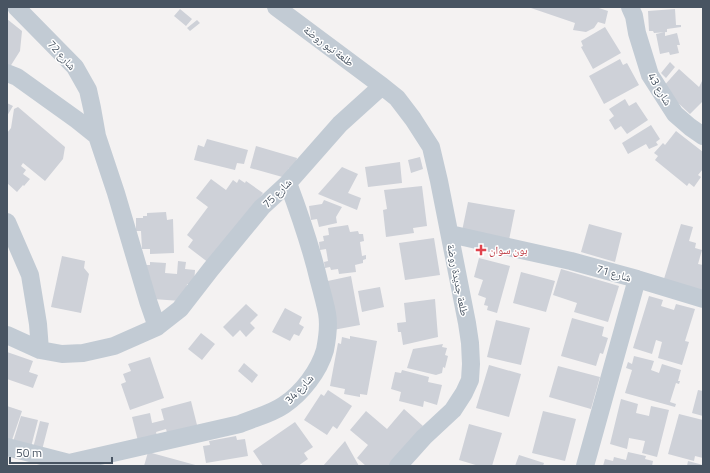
<svg xmlns="http://www.w3.org/2000/svg" width="710" height="473" font-family="'Titillium Web','Noto Naskh Arabic',sans-serif">
	<style>
		.building { fill: #ced1d8 }
		.lines { fill: none; stroke-linecap: round; stroke-linejoin: round }
		.minor { stroke: #c2cbd4; stroke-width: 18 }
		.health-dot { fill: #e0444e; stroke: #fff; stroke-width: 1.5 }
		.labels { text-anchor: middle; dominant-baseline: central; stroke-width: 3; stroke-linejoin: round; paint-order: stroke }
		.street-label { font-size: 11px; fill: #485462; stroke: #fff }
		.health-label { font-size: 11px; fill: #be3a42; stroke: #fff; text-anchor: start }
	</style>
	<rect width="100%" height="100%" fill="#f4f2f2"/>
	<!-- building -->
	<path class="building" d="M 528,7 L 596,7 L 608,11 L 605,24 L 598,22 L 594,28 L 586,32 L 573,30 L 575,23 Z
		M 180,9 L 192,19 L 186,26 L 174,16 Z
		M 675,9 L 676,25 L 681,25 L 681,27 L 667,29 L 667,32 L 654,33 L 653,31 L 649,31 L 648,11 Z
		M 7,19 L 22,31 L 20,51 L 8,70 L 7,70 Z
		M 197,20 L 200,23 L 190,31 L 187,28 Z
		M 605,27 L 621,53 L 593,69 L 581,47 L 583,46 L 581,41 Z
		M 665,32 L 665,36 L 677,33 L 680,45 L 677,45 L 679,53 L 670,55 L 669,52 L 660,54 L 656,34 Z
		M 620,59 L 623,65 L 627,63 L 639,85 L 604,104 L 589,76 Z
		M 670,62 L 675,67 L 666,78 L 661,73 Z
		M 679,69 L 699,87 L 702,81 L 703,83 L 703,101 L 690,114 L 662,88 Z
		M 625,99 L 629,106 L 636,102 L 648,120 L 627,134 L 621,126 L 615,130 L 609,120 L 614,116 L 609,109 Z
		M 7,103 L 13,106 L 7,116 Z
		M 18,107 L 65,147 L 63,159 L 45,181 L 23,163 L 21,166 L 26,170 L 23,174 L 30,179 L 24,186 L 23,185 L 17,192 L 7,183 L 7,133 L 11,128 L 14,109 Z
		M 651,125 L 660,139 L 656,142 L 658,145 L 649,149 L 646,144 L 628,154 L 622,143 Z
		M 676,131 L 703,152 L 703,169 L 698,175 L 701,177 L 694,187 L 689,183 L 687,186 L 655,160 L 658,156 L 654,153 L 663,143 L 665,145 Z
		M 207,139 L 248,150 L 244,164 L 237,163 L 235,170 L 194,160 L 198,145 L 204,147 Z
		M 256,146 L 297,158 L 294,170 L 289,168 L 286,178 L 250,168 Z
		M 420,157 L 423,169 L 411,173 L 408,160 Z
		M 400,162 L 402,183 L 368,187 L 365,167 Z
		M 342,167 L 358,174 L 348,193 L 361,198 L 357,210 L 318,194 Z
		M 211,179 L 226,190 L 233,180 L 237,183 L 239,179 L 245,183 L 246,181 L 263,193 L 209,263 L 188,247 L 193,240 L 187,235 L 208,207 L 196,198 Z
		M 422,186 L 427,226 L 413,228 L 414,233 L 386,237 L 383,210 L 387,209 L 384,190 Z
		M 324,200 L 342,207 L 336,217 L 337,223 L 319,227 L 317,219 L 311,220 L 309,206 L 322,204 Z
		M 468,202 L 515,210 L 509,240 L 462,231 Z
		M 166,212 L 167,220 L 173,219 L 174,253 L 150,254 L 150,249 L 142,249 L 141,231 L 136,231 L 136,218 L 143,218 L 143,216 L 147,216 L 147,213 Z
		M 589,224 L 622,233 L 615,262 L 581,252 Z
		M 681,224 L 693,227 L 689,241 L 696,243 L 695,248 L 702,250 L 698,264 L 703,265 L 703,294 L 663,282 Z
		M 348,225 L 350,232 L 358,231 L 359,234 L 363,234 L 364,241 L 360,242 L 362,256 L 366,255 L 366,259 L 363,260 L 363,263 L 355,265 L 356,272 L 339,274 L 338,269 L 331,270 L 330,267 L 325,268 L 324,262 L 328,261 L 326,249 L 320,250 L 319,242 L 324,241 L 323,236 L 329,235 L 328,228 Z
		M 434,238 L 440,275 L 405,280 L 399,243 Z
		M 62,256 L 85,261 L 84,268 L 89,274 L 81,313 L 51,307 Z
		M 479,258 L 510,266 L 497,313 L 487,310 L 488,306 L 484,305 L 486,298 L 478,295 L 483,280 L 474,277 Z
		M 178,261 L 186,262 L 185,269 L 195,270 L 194,284 L 187,284 L 186,294 L 181,301 L 153,299 L 150,290 L 151,279 L 145,278 L 146,265 L 150,265 L 150,262 L 166,263 L 165,273 L 177,274 Z
		M 561,269 L 619,286 L 608,322 L 574,312 L 577,303 L 553,295 Z
		M 521,272 L 555,281 L 546,312 L 513,303 Z
		M 351,276 L 360,325 L 333,330 L 323,282 Z
		M 380,287 L 384,307 L 362,312 L 358,291 Z
		M 649,296 L 663,300 L 661,306 L 674,310 L 676,304 L 695,309 L 685,341 L 689,342 L 682,365 L 658,358 L 662,342 L 656,340 L 652,354 L 633,348 Z
		M 435,299 L 438,337 L 403,345 L 401,332 L 398,332 L 397,323 L 406,322 L 404,303 Z
		M 246,304 L 258,315 L 250,323 L 255,328 L 246,337 L 240,330 L 233,337 L 223,327 Z
		M 285,308 L 302,317 L 299,324 L 304,327 L 299,336 L 294,334 L 290,341 L 272,332 Z
		M 572,318 L 604,327 L 602,336 L 608,338 L 603,354 L 600,353 L 596,366 L 561,356 Z
		M 496,320 L 530,328 L 521,365 L 487,357 Z
		M 201,333 L 215,344 L 202,360 L 188,349 Z
		M 350,336 L 377,341 L 367,395 L 360,394 L 360,397 L 344,394 L 345,389 L 330,386 L 338,343 L 341,344 L 342,337 L 350,339 Z
		M 443,344 L 442,347 L 447,348 L 445,355 L 448,356 L 445,368 L 443,367 L 442,373 L 436,375 L 407,368 L 413,349 Z
		M 7,352 L 33,361 L 29,372 L 38,375 L 33,388 L 7,379 Z
		M 634,356 L 654,361 L 651,370 L 659,373 L 662,364 L 681,370 L 678,381 L 680,381 L 679,384 L 676,383 L 670,402 L 676,404 L 675,407 L 625,393 L 632,370 L 626,368 L 628,362 L 632,364 Z
		M 150,357 L 164,398 L 130,410 L 121,384 L 126,382 L 123,374 L 131,371 L 128,364 Z
		M 244,363 L 258,375 L 252,383 L 238,371 Z
		M 489,365 L 521,374 L 509,417 L 476,408 Z
		M 558,366 L 600,377 L 591,409 L 549,397 Z
		M 402,370 L 429,377 L 428,382 L 442,385 L 437,405 L 424,401 L 423,407 L 399,401 L 401,392 L 391,389 L 395,372 L 401,373 Z
		M 328,390 L 352,406 L 337,429 L 333,426 L 327,435 L 304,420 L 321,394 L 324,396 Z
		M 698,390 L 703,391 L 703,416 L 692,413 Z
		M 621,399 L 638,404 L 636,413 L 649,416 L 651,406 L 669,410 L 657,457 L 642,453 L 645,441 L 629,438 L 627,449 L 610,444 Z
		M 191,401 L 198,429 L 168,436 L 166,429 L 156,432 L 158,440 L 139,445 L 132,417 L 150,413 L 152,423 L 164,420 L 161,409 Z
		M 7,406 L 22,411 L 11,443 L 7,441 Z
		M 404,409 L 423,426 L 389,466 L 366,466 L 357,458 L 368,445 L 350,430 L 366,411 L 387,429 Z
		M 543,411 L 576,419 L 565,461 L 532,453 Z
		M 679,414 L 703,420 L 703,458 L 695,456 L 694,461 L 668,454 Z
		M 21,416 L 38,420 L 31,447 L 13,442 Z
		M 40,421 L 49,423 L 42,450 L 33,448 Z
		M 295,422 L 313,447 L 304,453 L 308,459 L 298,466 L 269,466 L 268,465 L 263,466 L 253,451 Z
		M 469,424 L 502,433 L 492,466 L 479,466 L 459,460 Z
		M 236,436 L 237,440 L 245,439 L 248,456 L 206,463 L 203,446 L 210,445 L 209,441 Z
		M 345,441 L 359,466 L 323,466 Z
		M 148,452 L 199,466 L 144,466 Z
		M 628,452 L 646,456 L 645,459 L 653,461 L 652,466 L 603,466 L 605,459 L 613,461 L 614,457 L 626,460 Z
		M 519,455 L 544,463 L 543,466 L 515,466 Z
		M 688,461 L 703,465 L 703,466 L 687,466 Z"/>
	<g class="lines">
		<!-- minor -->
		<path class="minor" d="M 16,7 L 75,67 L 88,90 L 92,108 L 97,136
			M 276,7 L 382,86 L 397,98 L 413,119 L 431,147 L 439,181 L 467,323 L 470,343 L 471,364 L 470,380 L 464,393 L 453,410 L 424,437 L 398,466
			M 630,7 L 634,16 L 637,33 L 650,75 L 675,114 L 690,127 L 703,136
			M 7,73 L 17,77 L 77,120 L 97,136 L 116,193 L 148,301 L 157,327
			M 7,222 L 30,275 L 38,324 L 40,350
			M 450,234 L 571,261 L 637,279 L 703,299
			M 7,335 L 40,350 L 62,354 L 83,353 L 114,346 L 157,327 L 180,309 L 211,269 L 262,207 L 288,183 L 340,124 L 382,86
			M 7,447 L 69,463 L 78,466
			M 69,463 L 240,424 C 254,418 271,414 284,405 C 302,393 319,371 325,350 C 327,340 329,324 327,313 C 325,303 322,292 319,281 C 311,247 300,215 288,183
			M 585,466 L 637,279"/>
	</g>
	<!-- markers -->
	<path class="health-dot" d="M479 244h4v4h4v4h-4v4h-4v-4h-4v-4h4z"/>
	<g class="labels">
		<!-- street labels -->
		<g class="street-label">
			<text transform="translate(329 46) rotate(37)">طلعة نيو روضة</text>
			<text transform="translate(62 55) rotate(48)">شارع 72</text>
			<text transform="translate(660 89) rotate(59)">شارع 43</text>
			<text transform="translate(277 193) rotate(-45)">شارع 75</text>
			<text transform="translate(614 273) rotate(16)">شارع 71</text>
			<text transform="translate(458 280) rotate(79)">طلعة جديدة روضة</text>
			<text transform="translate(299 389) rotate(-47)">شارع 34</text>
		</g>
		<!-- health labels -->
		<g class="health-label">
			<text x="489" y="250">بون سوان</text>
		</g>
	</g>
	<!-- border -->
	<rect width="710" height="473" fill="none" stroke="#485462" stroke-width="16"/>
	<!-- scale -->
	<path d="M10 457v6h102v-6" fill="none" stroke="#485462" stroke-width="2"/>
	<text x="16" y="457" font-size="12" fill="#485462" stroke="#ffffff" stroke-width="3" paint-order="stroke">50 m</text>
</svg>
